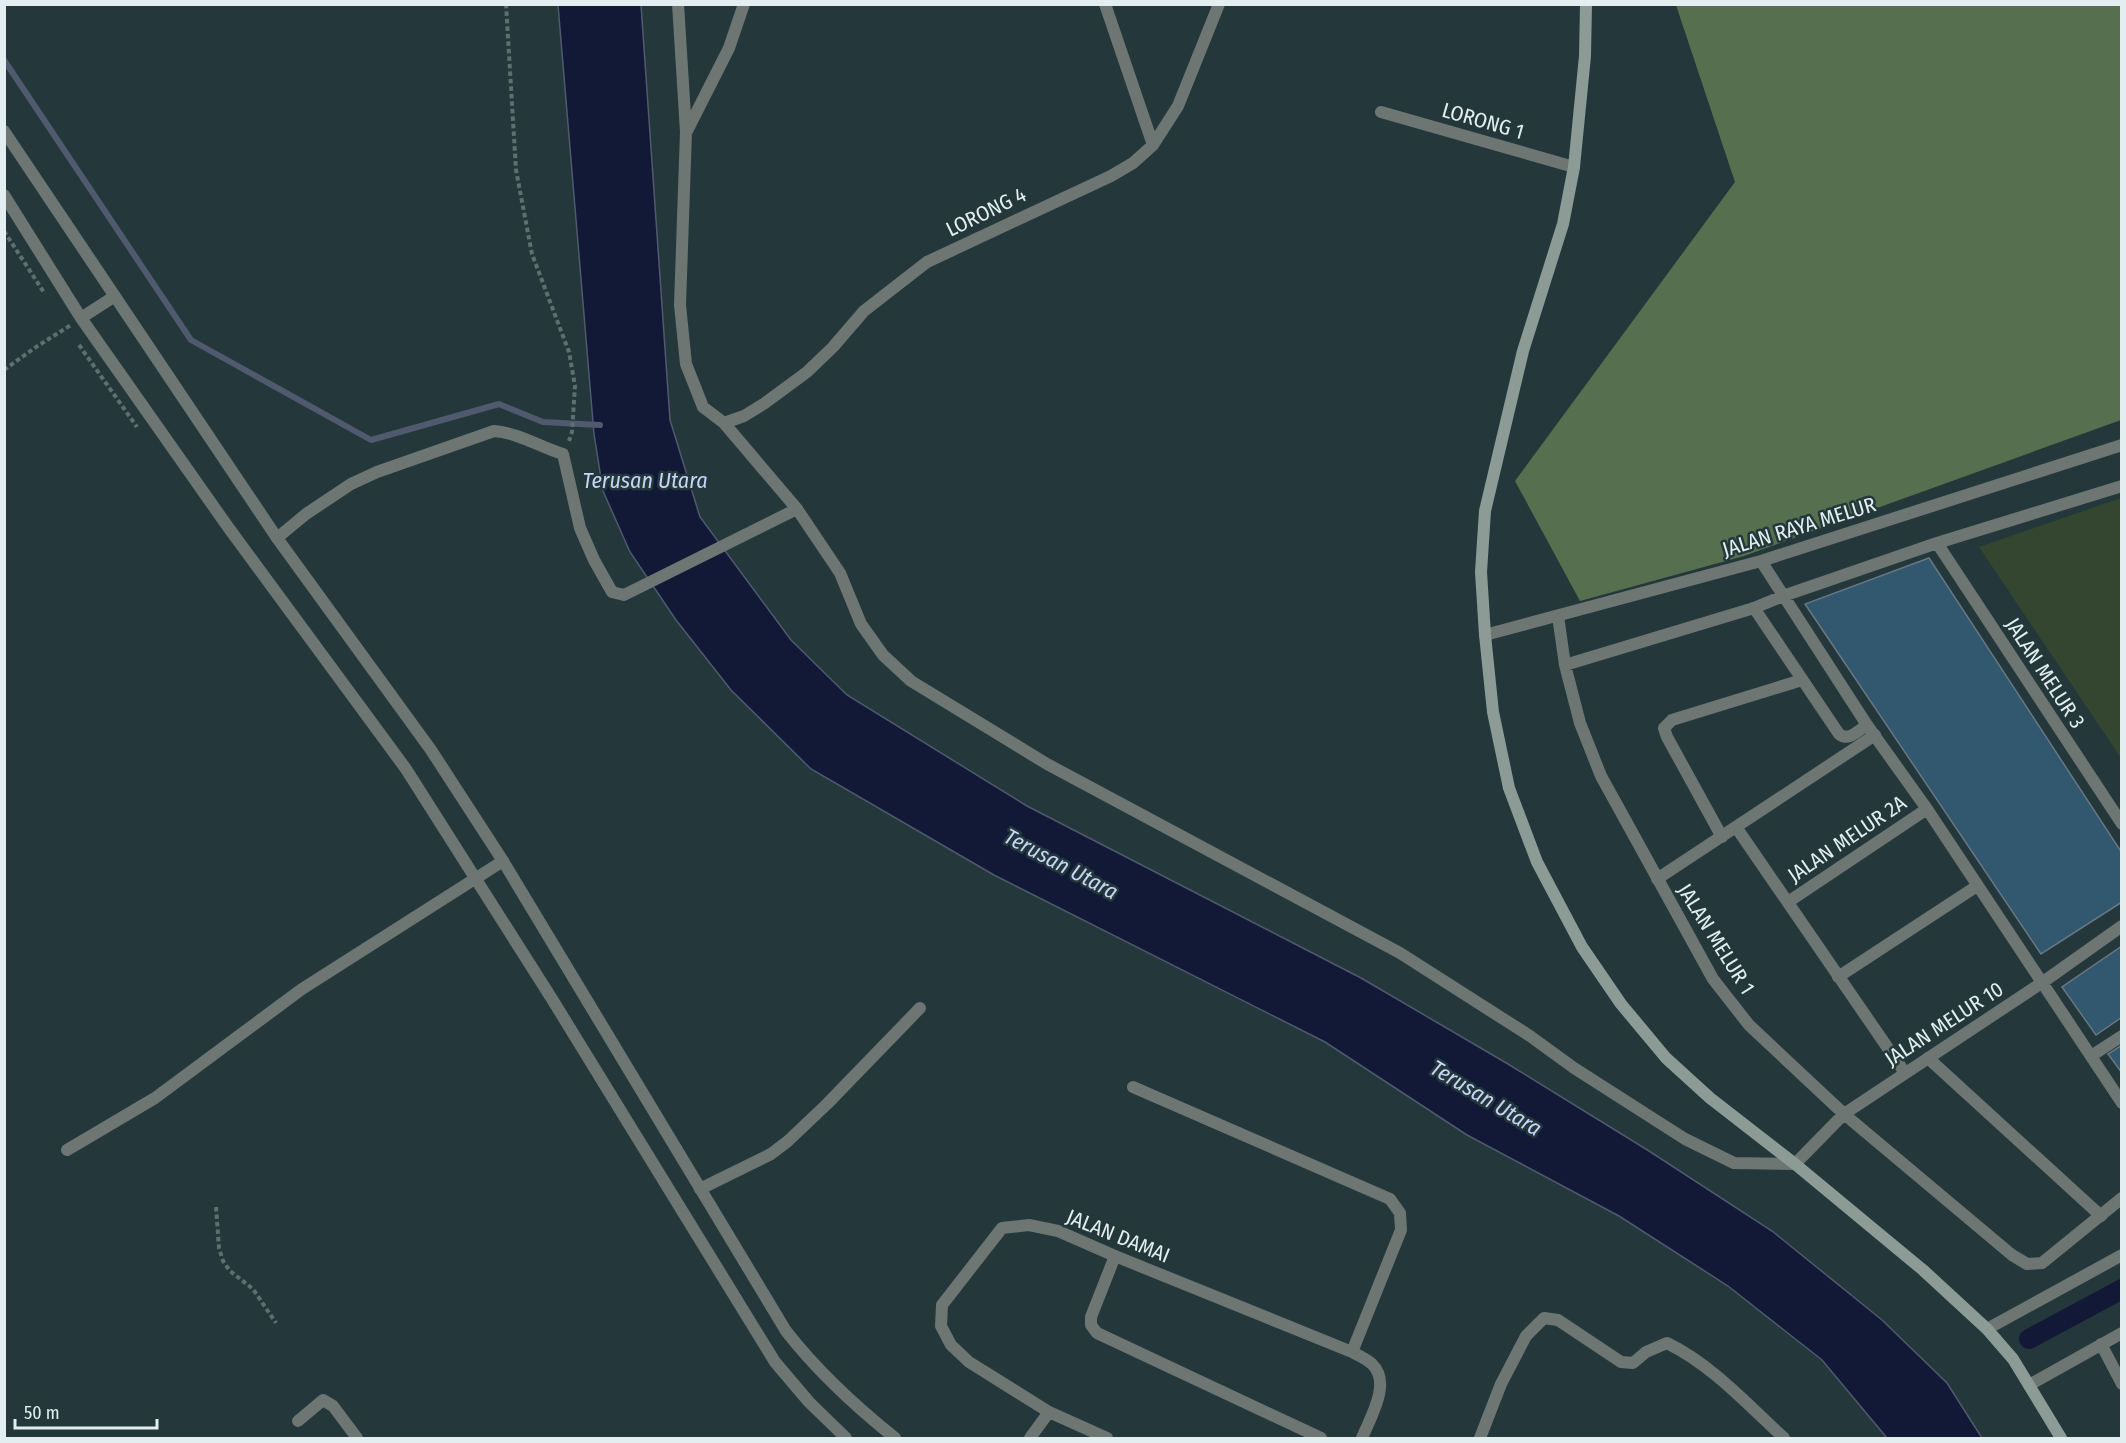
<svg xmlns="http://www.w3.org/2000/svg" width="2126" height="1443" font-family="'Fira Sans Condensed',sans-serif">
	<style>
		.green { fill: #34462f }
		.forest { fill: #56704f }
		.water { fill: #121937; stroke: #50596e; stroke-width: 1.5 }
		.lines { fill: none; stroke-linecap: round; stroke-linejoin: round }
		.stream { stroke: #50596e; stroke-width: 6 }
		.canal { stroke: #121937; stroke-width: 20 }
		.building { fill: #325870; stroke: #677783; stroke-width: 1.5 }
		.path { stroke: #5d6f71; stroke-width: 4; stroke-dasharray: 4.5 3; stroke-linecap: butt }
		.service { stroke: #6e7673; stroke-width: 12 }
		.minor { stroke: #6e7673; stroke-width: 12 }
		.tertiary { stroke: #6e7673; stroke-width: 12 }
		.secondary { stroke: #8d9b96; stroke-width: 12 }
		.labels { text-anchor: middle; dominant-baseline: central; stroke-width: 5; stroke-linejoin: round; paint-order: stroke }
		.street-label { font-size: 21px; fill: #e2eef0; stroke: #24383b }
		.water-label { font-size: 22px; font-style: italic; fill: #c8d4f9; stroke: #24383b }
	</style>
	<rect width="100%" height="100%" fill="#24383b"/>
	<!-- green -->
	<path class="green" d="M 2121,498 L 2122,498 L 2121,758 L 1979,547 Z"/>
	<!-- forest -->
	<path class="forest" d="M 1676,5 L 2121,5 L 2121,420 L 1744,556 L 1580,601 L 1515,481 L 1735,182 Z"/>
	<!-- water -->
	<path class="water" d="M 558,5 L 641,5 L 670,420 L 700,517 L 791,640 L 847,695 L 1027,806 L 1361,978 L 1508,1064 L 1649,1151 L 1772,1231 L 1882,1320 L 1947,1383 L 1982,1438 L 1887,1438 L 1822,1360 L 1728,1286 L 1619,1216 L 1467,1135 L 1325,1042 L 994,875 L 811,769 L 731,690 L 676,620 L 630,552 L 603,491 L 594,434 Z"/>
	<g class="lines">
		<!-- stream -->
		<path class="stream" d="M 4,60 L 191,340 L 371,440 L 499,404 L 543,422 L 600,425"/>
		<!-- canal -->
		<path class="canal" d="M 2029,1339 L 2122,1289"/>
	</g>
	<!-- building -->
	<path class="building" d="M 1929,558 L 2122,853 L 2122,902 L 2041,954 L 1805,604 Z
		M 2122,946 L 2122,1017 L 2096,1035 L 2062,987 Z
		M 2122,1045 L 2122,1073 L 2108,1054 Z"/>
	<g class="lines">
		<!-- path -->
		<path class="path" d="M 506,4 L 516,170 L 532,254 L 569,352 L 575,386 L 572,432 L 569,441
			M 4,231 L 45,294
			M 79,345 L 137,427
			M 4,370 L 36,347 L 71,325
			M 216,1207 L 219,1248 L 223,1261 L 230,1271 L 253,1289 L 276,1323"/>
		<!-- service -->
		<path class="service" d="M 797,509 L 840,573 L 861,624 L 883,655 L 911,681 L 1047,764 L 1400,953 L 1530,1036 L 1574,1068 L 1685,1139 L 1734,1163 L 1795,1164
			M 1754,608 L 1839,734 C 1848,742 1859,730 1867,725
			M 1736,827 L 1905,1073
			M 1722,837 L 1667,737 L 1664,728 L 1672,720 L 1802,680
			M 1657,879 L 1875,735
			M 1838,977 L 1977,886
			M 2091,1056 L 2122,1036
			M 1928,1058 L 2101,1216
			M 700,1189 L 771,1154 L 788,1141 L 827,1104 L 920,1008
			M 1115,1256 L 1091,1317 L 1091,1325 L 1097,1333 L 1321,1438
			M 2101,1344 L 2122,1384
			M 298,1421 L 323,1400 L 333,1406 L 357,1438
			M 1480,1438 L 1501,1384 L 1526,1336 L 1544,1318 L 1558,1320 L 1621,1362 L 1633,1363 L 1646,1352 L 1667,1343 C 1712,1365 1747,1404 1784,1438"/>
		<!-- minor -->
		<path class="minor" d="M 1105,4 L 1153,145
			M 1381,112 L 1574,167
			M 687,131 L 729,48 L 744,4
			M 724,423 L 744,416 L 765,403 L 807,372 L 833,347 L 864,311 L 927,262 L 1111,176 L 1133,163 L 1153,145 L 1178,106 L 1219,4
			M 277,538 L 306,514 L 351,484 L 377,472 L 494,431 C 519,433 540,447 563,454 L 580,528 L 594,560 L 612,592 L 624,595 L 797,509 L 724,423 L 703,407 L 686,364 L 680,305 L 686,132 L 678,4
			M 1937,543 L 2122,824
			M 1761,561 L 1867,725 L 1927,809 L 2122,1103
			M 1558,616 L 1565,665 L 1580,723 L 1601,776 L 1713,979 L 1749,1025 L 1844,1114 L 2012,1255 L 2027,1264 L 2042,1263 L 2122,1198
			M 1485,635 L 1761,561 L 2122,445
			M 1565,665 L 1754,608 L 1783,596 L 1937,543 L 2122,486
			M 1788,902 L 1927,809
			M 1133,1087 L 1390,1199 L 1400,1213 L 1401,1230 L 1352,1352
			M 67,1150 L 155,1098 L 302,989 L 503,861
			M 1795,1164 L 1844,1114 L 2043,982 L 2122,926
			M 1987,1329 L 2122,1255
			M 2029,1385 L 2122,1333
			M 1030,1438 L 1049,1412
			M 1107,1438 L 1049,1412 L 969,1362 L 951,1345 L 941,1326 L 942,1305 L 1002,1228 L 1029,1225 L 1058,1231 L 1115,1256 L 1352,1352 C 1358,1355 1367,1359 1372,1364 C 1392,1383 1370,1418 1362,1438"/>
		<!-- tertiary -->
		<path class="tertiary" d="M 4,131 L 277,538 L 431,750 L 503,861 L 786,1331 C 818,1372 855,1406 895,1438
			M 4,195 L 81,318 L 228,527 L 406,769 L 552,999 L 775,1362 L 809,1402 L 846,1438
			M 81,318 L 115,296"/>
		<!-- secondary -->
		<path class="secondary" d="M 1586,4 L 1585,56 L 1574,167 L 1563,224 L 1523,351 L 1485,511 L 1481,572 L 1485,635 L 1493,712 L 1509,788 L 1537,862 L 1582,947 L 1621,1004 L 1666,1058 L 1710,1098 L 1795,1164 L 1923,1270 L 1987,1329 L 2013,1359 L 2061,1438"/>
	</g>
	<g class="labels">
		<!-- street labels -->
		<g class="street-label">
			<text transform="translate(1483 121) rotate(16)">LORONG 1</text>
			<text transform="translate(986 212) rotate(-26)">LORONG 4</text>
			<text transform="translate(1799 527) rotate(-17)">JALAN RAYA MELUR</text>
			<text transform="translate(2045 673) rotate(57)">JALAN MELUR 3</text>
			<text transform="translate(1847 839) rotate(-34)">JALAN MELUR 2A</text>
			<text transform="translate(1716 939) rotate(58)">JALAN MELUR 1</text>
			<text transform="translate(1944 1024) rotate(-33)">JALAN MELUR 10</text>
			<text transform="translate(1118 1236) rotate(22)">JALAN DAMAI</text>
		</g>
		<!-- water labels -->
		<g class="water-label">
			<text x="645" y="480">Terusan Utara</text>
			<text transform="translate(1061 864) rotate(28)">Terusan Utara</text>
			<text transform="translate(1486 1098) rotate(31)">Terusan Utara</text>
		</g>
	</g>
	<!-- border -->
	<rect width="2126" height="1443" fill="none" stroke="#e2eef0" stroke-width="12"/>
	<!-- scale -->
	<path d="M15 1419v9h142v-9" fill="none" stroke="#e2eef0" stroke-width="3"/>
	<text x="24" y="1419" font-size="18" fill="#e2eef0" stroke="#24383b" stroke-width="4.5" paint-order="stroke">50 m</text>
</svg>
